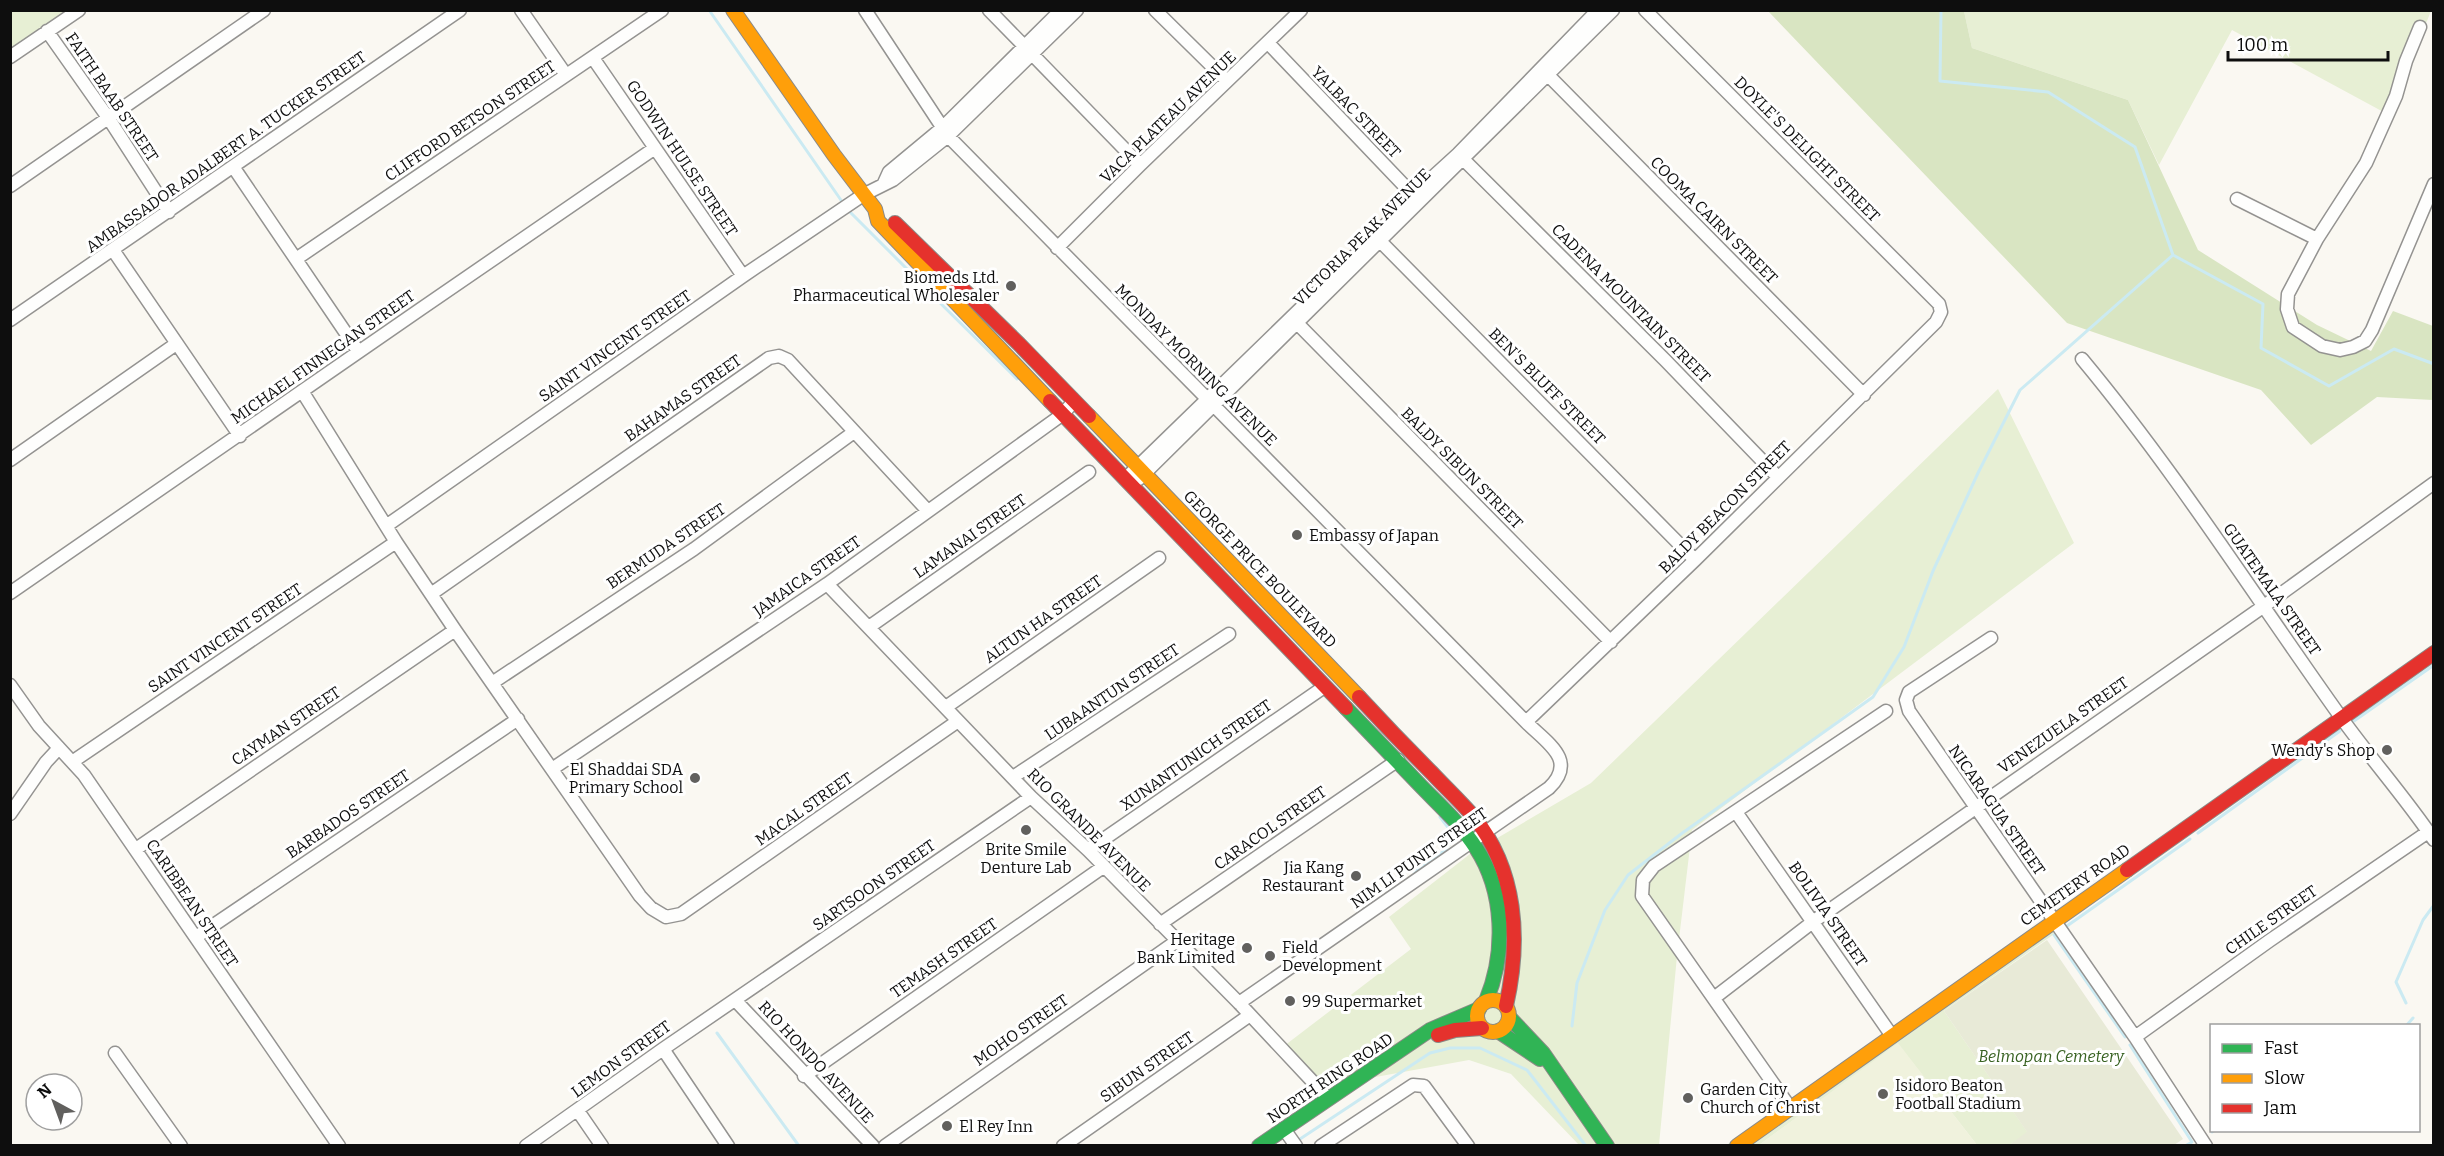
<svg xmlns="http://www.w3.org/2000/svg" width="2444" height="1156" font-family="Bitter,serif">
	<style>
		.green { fill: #e7efd4 }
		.forest { fill: #d9e5c2 }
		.cemetery { fill: #e8ead7 }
		.pitch { fill: #f0f2dd }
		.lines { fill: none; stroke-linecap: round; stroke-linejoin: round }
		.stream { stroke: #cbeaf2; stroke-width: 3 }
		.street-casing { stroke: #949391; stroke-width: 15 }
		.fast-casing { stroke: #8b8a87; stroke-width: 16 }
		.slow-casing { stroke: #8b8a87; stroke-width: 16 }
		.jam-casing { stroke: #8b8a87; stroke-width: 16 }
		.street { stroke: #fefefd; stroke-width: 12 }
		.fast { stroke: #30b455; stroke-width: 14 }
		.slow { stroke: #ff9f0a; stroke-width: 14 }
		.jam { stroke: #e5322d; stroke-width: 14 }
		.poi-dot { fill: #61605e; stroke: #fff; stroke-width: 2 }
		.labels { text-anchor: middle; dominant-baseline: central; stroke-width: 6; stroke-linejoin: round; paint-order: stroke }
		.street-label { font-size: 16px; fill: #0e0e0e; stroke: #fff }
		.poi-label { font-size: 16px; fill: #0e0e0e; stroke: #fff; text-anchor: start }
		.park-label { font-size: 16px; font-style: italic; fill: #386222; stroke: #fff }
	</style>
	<rect width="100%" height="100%" fill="#faf8f2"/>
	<!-- green -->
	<path class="green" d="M 11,11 L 70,11 L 11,52 Z
		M 1964,11 L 2431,11 L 2389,115 L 2232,30 L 2159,165 L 2128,100 L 1972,48 Z
		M 1998,389 L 2074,543 L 1692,830 L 1677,956 L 1659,1145 L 1579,1145 L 1511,1074 L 1469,1060 L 1326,1086 L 1284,1046 L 1411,949 L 1389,917 L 1470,854 L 1591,783 Z
		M 2052,922 L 2060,930 L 1944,1011 L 2028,1133 L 2009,1145 L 1977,1145 L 1898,1044 L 1759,1145 L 1725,1146 Z"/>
	<!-- forest -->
	<path class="forest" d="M 1768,11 L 1964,11 L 1972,48 L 2128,100 L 2198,250 L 2317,325 L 2371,351 L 2393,311 L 2433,326 L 2433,400 L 2377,397 L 2311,445 L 2261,390 L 2067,323 Z"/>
	<!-- cemetery -->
	<path class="cemetery" d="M 2047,940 L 2183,1139 L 2174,1145 L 2009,1145 L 2027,1132 L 1944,1011 Z"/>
	<!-- pitch -->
	<path class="pitch" d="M 1898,1043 L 1977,1145 L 1759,1145 Z"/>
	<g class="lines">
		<!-- stream -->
		<path class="stream" d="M 709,10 L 843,203
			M 1941,10 L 1940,81 L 2048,92 L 2135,147 L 2173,255 L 2263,304 L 2261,348 L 2329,386 L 2394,349 L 2434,364
			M 850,212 L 918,280
			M 929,292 L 1017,379
			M 2354,721 L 2434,665
			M 2198,833 L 2340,731
			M 1414,872 L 1444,851 L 1451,842 L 1450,830 L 1440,817
			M 2067,926 L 2190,839
			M 2054,935 L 2125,1037
			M 2406,1003 L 2396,982 L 2423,920 L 2434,905
			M 1572,1026 L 1577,983 L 1605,910 L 1628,875 L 1681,834 L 1873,697 L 1904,647 L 1933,571 L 1978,473 L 2020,390 L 2173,255
			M 2406,1026 L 2413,1018
			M 717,1033 L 799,1146
			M 2130,1045 L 2192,1142 L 2185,1146
			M 2212,1132 L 2215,1130
			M 1300,1139 L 1430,1053 L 1450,1048 L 1480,1048 L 1527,1070 L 1586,1146"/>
		<defs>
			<path id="street" d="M 521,10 L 566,75
				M 865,10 L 948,136 L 1526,722 C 1547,743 1578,760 1549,788 L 1239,1003
				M 989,10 L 1140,165
				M 1155,10 L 1227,81
				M 2420,27 L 2406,61 L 2396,96 L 2366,163 L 2317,239 L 2288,294 L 2287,309 L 2293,327 L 2322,346 L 2340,350 L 2353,347 L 2365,341 L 2372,330 L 2434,184
				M 47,31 L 109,119 L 169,212
				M 1269,44 L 1417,199
				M 10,57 L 79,10
				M 593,58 L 743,276
				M 1544,71 L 1864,395
				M 1460,156 L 1666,361 L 1778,477
				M 234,168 L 358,351
				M 884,183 L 889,172 L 942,128 L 1061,10
				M 10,186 L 264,10
				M 2237,199 L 2317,239
				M 1376,237 L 1695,560
				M 1057,248 L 1140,165 L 1301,10
				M 113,250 L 240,436
				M 296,259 L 662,10
				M 1292,318 L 1611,642
				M 10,320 L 460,10
				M 2082,359 C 2176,472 2255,597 2340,716 C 2370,758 2405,797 2434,840
				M 302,391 L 396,542 L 455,630 L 640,896 L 651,908 L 666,917 L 681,914 L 958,721
				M 10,460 L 176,344
				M 1125,479 L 1375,236 L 1413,195 L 1458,154 L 1598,10
				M 1139,479 L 1613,10
				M 386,526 L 743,276 L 863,195 L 893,180 L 948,136 L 1077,10
				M 827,584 L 1031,797 L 1088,850 L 1239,1003 L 1327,1097
				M 10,593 C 226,445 439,295 655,148
				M 431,594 L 769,358 L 779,356 L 788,360 L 928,511
				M 869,627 L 1089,472
				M 1991,638 L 1909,692 L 1906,700 L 1909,711 L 2135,1037 L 2206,1146
				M 492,683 L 694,549 L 854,432
				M 10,685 L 39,726 L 84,775 L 339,1146
				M 946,707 L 1159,558
				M 1526,722 L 1695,560 L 1936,322 L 1941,312 L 1939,304 L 1645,10
				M 72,762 L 396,542
				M 552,769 L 827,584 L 1063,414 L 1074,401
				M 1013,777 L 1229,634
				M 1736,812 L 1892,1036
				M 10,814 L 46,762 L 59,748
				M 136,849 L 455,630
				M 1088,850 L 1324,687
				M 1160,924 L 1398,760
				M 196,937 L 518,719
				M 1714,998 L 1814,921 L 2264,606 L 2434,483
				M 736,1001 L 873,1146
				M 2135,1037 L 2269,941 L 2428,832
				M 663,1049 L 728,1146
				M 115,1053 L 181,1146
				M 804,1076 L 1103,867
				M 1791,1109 L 1642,896 L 1643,880 L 1654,866 L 1886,711
				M 578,1111 L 602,1146
				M 1284,1129 L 1296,1146
				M 526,1146 L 663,1049 L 1031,797
				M 885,1146 L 1177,941
				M 1063,1146 L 1250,1015
				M 1321,1146 L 1413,1085 L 1424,1086 L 1468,1146"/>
			<path id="fast" d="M 1346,708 C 1370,733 1394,758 1418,783 C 1438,804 1460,823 1476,848 C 1505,892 1506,953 1486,1001
				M 1509,1017 L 1543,1053 L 1607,1146
				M 1498,1031 L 1540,1059
				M 1259,1146 L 1430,1030 L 1479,1009"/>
			<path id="slow" d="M 733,10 L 834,155 L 875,209 L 878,221 L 1050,401
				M 1089,416 L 1359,697
				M1477 1016a16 16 0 1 1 32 0a16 16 0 1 1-32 0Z
				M 1737,1146 L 2127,870"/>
			<path id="jam" d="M 895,223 L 1019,344 L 1089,416
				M 1050,401 L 1346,708
				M 1359,697 C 1383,723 1407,748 1432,773 C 1445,787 1460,801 1473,816 C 1517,870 1521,940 1506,1006
				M 2127,870 L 2434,653
				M 1438,1035 L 1455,1030 L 1482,1028"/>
		</defs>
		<!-- street casing -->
		<use href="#street" class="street-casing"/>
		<!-- fast casing -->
		<use href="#fast" class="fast-casing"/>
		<!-- slow casing -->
		<use href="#slow" class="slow-casing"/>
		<!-- jam casing -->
		<use href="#jam" class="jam-casing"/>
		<!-- street -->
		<use href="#street" class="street"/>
		<!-- fast -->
		<use href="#fast" class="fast"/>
		<!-- slow -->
		<use href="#slow" class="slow"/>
		<!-- jam -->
		<use href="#jam" class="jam"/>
	</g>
	<!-- markers -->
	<g class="poi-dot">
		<circle cx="1011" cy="286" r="6"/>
		<circle cx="1297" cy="535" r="6"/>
		<circle cx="2387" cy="750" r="6"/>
		<circle cx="695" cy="778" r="6"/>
		<circle cx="1026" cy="830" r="6"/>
		<circle cx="1356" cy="876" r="6"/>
		<circle cx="1247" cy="948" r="6"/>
		<circle cx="1270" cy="956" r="6"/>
		<circle cx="1290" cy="1001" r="6"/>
		<circle cx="1883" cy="1094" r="6"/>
		<circle cx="1688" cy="1098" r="6"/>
		<circle cx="947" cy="1126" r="6"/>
	</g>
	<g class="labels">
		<!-- street labels -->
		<g class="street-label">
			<text transform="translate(112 97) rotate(56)">FAITH BAAB STREET</text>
			<text transform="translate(1356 112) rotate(46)">YALBAC STREET</text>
			<text transform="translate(1168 117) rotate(-44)">VACA PLATEAU AVENUE</text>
			<text transform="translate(470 121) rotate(-34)">CLIFFORD BETSON STREET</text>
			<text transform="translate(1807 149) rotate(45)">DOYLE'S DELIGHT STREET</text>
			<text transform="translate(226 152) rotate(-35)">AMBASSADOR ADALBERT A. TUCKER STREET</text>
			<text transform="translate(682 158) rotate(56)">GODWIN HULSE STREET</text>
			<text transform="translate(1714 220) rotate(45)">COOMA CAIRN STREET</text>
			<text transform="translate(1362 237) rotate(-45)">VICTORIA PEAK AVENUE</text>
			<text transform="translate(1631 303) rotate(45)">CADENA MOUNTAIN STREET</text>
			<text transform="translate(615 346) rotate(-35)">SAINT VINCENT STREET</text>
			<text transform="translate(323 357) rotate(-35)">MICHAEL FINNEGAN STREET</text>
			<text transform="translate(1196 365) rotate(45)">MONDAY MORNING AVENUE</text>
			<text transform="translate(1547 386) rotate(45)">BEN'S BLUFF STREET</text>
			<text transform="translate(683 398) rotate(-35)">BAHAMAS STREET</text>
			<text transform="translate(1462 468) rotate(45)">BALDY SIBUN STREET</text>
			<text transform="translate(1725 507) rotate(-45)">BALDY BEACON STREET</text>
			<text transform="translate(970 536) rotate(-35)">LAMANAI STREET</text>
			<text transform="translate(666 546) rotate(-34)">BERMUDA STREET</text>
			<text transform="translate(1260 569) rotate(46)">GEORGE PRICE BOULEVARD</text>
			<text transform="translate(807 576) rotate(-35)">JAMAICA STREET</text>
			<text transform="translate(2272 589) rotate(55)">GUATEMALA STREET</text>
			<text transform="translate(1043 619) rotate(-35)">ALTUN HA STREET</text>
			<text transform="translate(225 638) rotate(-34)">SAINT VINCENT STREET</text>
			<text transform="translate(1112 692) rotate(-34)">LUBAANTUN STREET</text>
			<text transform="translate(2063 725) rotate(-35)">VENEZUELA STREET</text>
			<text transform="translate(286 726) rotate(-34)">CAYMAN STREET</text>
			<text transform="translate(1196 755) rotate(-35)">XUNANTUNICH STREET</text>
			<text transform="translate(804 809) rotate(-35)">MACAL STREET</text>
			<text transform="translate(1997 810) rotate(55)">NICARAGUA STREET</text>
			<text transform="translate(348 814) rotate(-34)">BARBADOS STREET</text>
			<text transform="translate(1270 828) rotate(-35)">CARACOL STREET</text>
			<text transform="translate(1089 830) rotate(45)">RIO GRANDE AVENUE</text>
			<text transform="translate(1419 858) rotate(-35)">NIM LI PUNIT STREET</text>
			<text transform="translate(874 885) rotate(-35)">SARTSOON STREET</text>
			<text transform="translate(2075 885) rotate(-35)">CEMETERY ROAD</text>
			<text transform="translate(192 903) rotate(56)">CARIBBEAN STREET</text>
			<text transform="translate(1828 914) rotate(55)">BOLIVIA STREET</text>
			<text transform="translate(2271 920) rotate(-35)">CHILE STREET</text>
			<text transform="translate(944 958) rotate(-35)">TEMASH STREET</text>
			<text transform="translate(1021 1030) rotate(-35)">MOHO STREET</text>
			<text transform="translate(621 1059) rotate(-36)">LEMON STREET</text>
			<text transform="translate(816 1062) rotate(47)">RIO HONDO AVENUE</text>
			<text transform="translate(1147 1067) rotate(-35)">SIBUN STREET</text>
			<text transform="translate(1330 1078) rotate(-34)">NORTH RING ROAD</text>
		</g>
		<!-- poi labels -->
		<g class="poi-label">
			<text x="999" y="277" text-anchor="end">Biomeds Ltd.<tspan x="999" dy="18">Pharmaceutical Wholesaler</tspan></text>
			<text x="1309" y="535">Embassy of Japan</text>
			<text x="2375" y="750" text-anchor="end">Wendy's Shop</text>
			<text x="683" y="769" text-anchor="end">El Shaddai SDA<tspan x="683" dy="18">Primary School</tspan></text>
			<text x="1026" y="849" text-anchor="middle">Brite Smile<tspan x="1026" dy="18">Denture Lab</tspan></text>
			<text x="1344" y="867" text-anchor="end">Jia Kang<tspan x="1344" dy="18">Restaurant</tspan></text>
			<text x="1235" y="939" text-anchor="end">Heritage<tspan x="1235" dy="18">Bank Limited</tspan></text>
			<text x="1282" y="947">Field<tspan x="1282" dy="18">Development</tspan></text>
			<text x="1302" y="1001">99 Supermarket</text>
			<text x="1895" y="1085">Isidoro Beaton<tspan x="1895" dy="18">Football Stadium</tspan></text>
			<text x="1700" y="1089">Garden City<tspan x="1700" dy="18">Church of Christ</tspan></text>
			<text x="959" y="1126">El Rey Inn</text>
		</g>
		<!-- park labels -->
		<g class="park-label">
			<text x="2051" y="1056">Belmopan Cemetery</text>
		</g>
	</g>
	<!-- border -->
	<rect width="2444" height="1156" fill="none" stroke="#0e0e0e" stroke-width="24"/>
	<!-- legend -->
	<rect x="2210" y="1024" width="210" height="108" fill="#ffffff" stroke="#9f9f9f" stroke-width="1.5"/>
	<rect x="2222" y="1044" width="30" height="9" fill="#30b455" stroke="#9f9f9f" stroke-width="1.5"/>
	<text x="2264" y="1054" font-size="18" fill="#0e0e0e">Fast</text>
	<rect x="2222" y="1074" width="30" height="9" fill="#ff9f0a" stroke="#9f9f9f" stroke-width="1.5"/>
	<text x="2264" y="1084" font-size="18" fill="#0e0e0e">Slow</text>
	<rect x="2222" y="1104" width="30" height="9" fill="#e5322d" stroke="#9f9f9f" stroke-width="1.5"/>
	<text x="2264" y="1114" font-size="18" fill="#0e0e0e">Jam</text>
	<!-- north arrow -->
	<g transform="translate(54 1102) rotate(319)"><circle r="28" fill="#ffffff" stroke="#9f9f9f" stroke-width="1.5"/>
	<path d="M0-4.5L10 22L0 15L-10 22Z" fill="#61605e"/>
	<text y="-9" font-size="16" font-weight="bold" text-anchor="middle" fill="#0e0e0e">N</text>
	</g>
	<!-- scale -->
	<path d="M2228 51v9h160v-9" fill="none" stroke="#0e0e0e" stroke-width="3"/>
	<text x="2237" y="51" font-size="18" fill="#0e0e0e" stroke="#ffffff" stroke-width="4.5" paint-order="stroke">100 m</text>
</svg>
